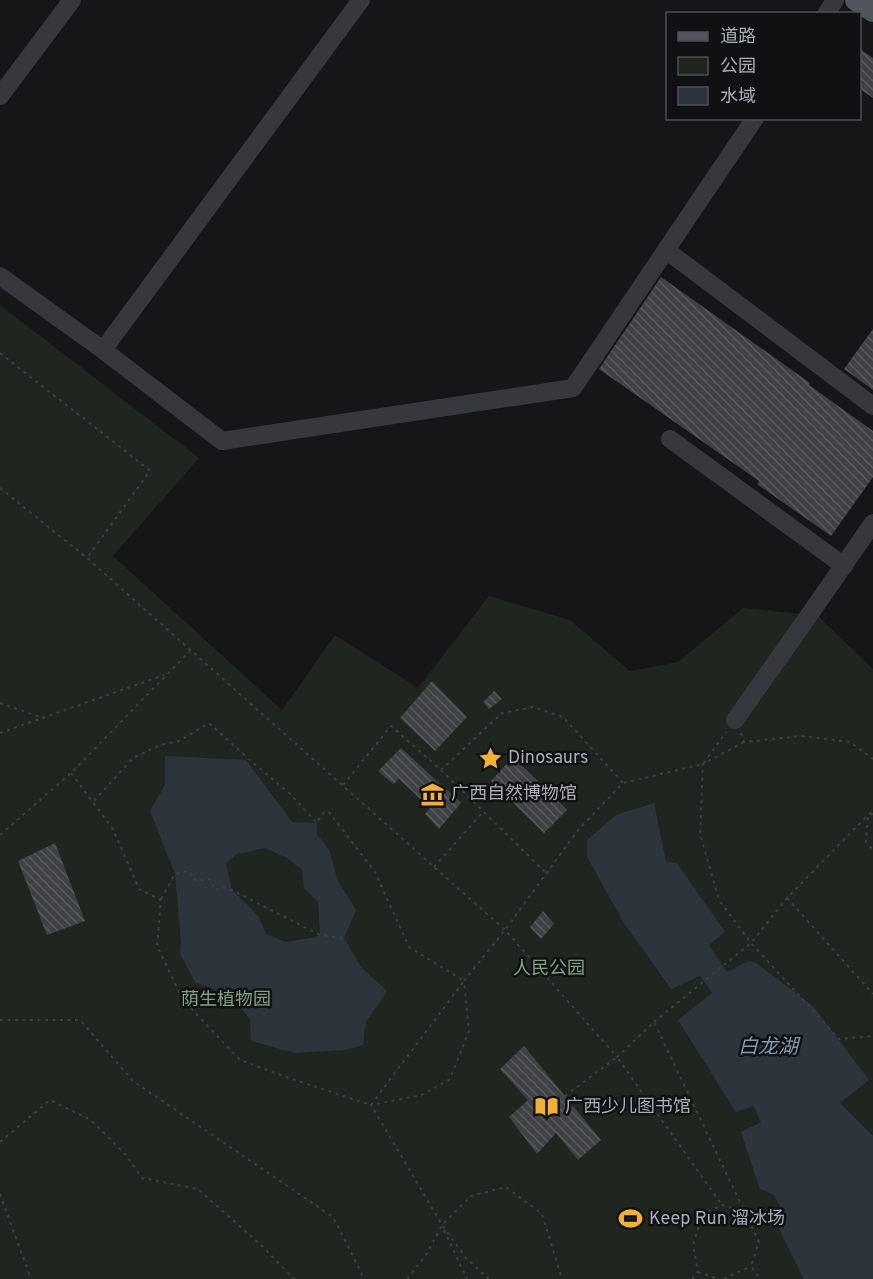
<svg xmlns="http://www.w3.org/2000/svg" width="873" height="1279" font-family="Overpass,'Noto Sans SC',sans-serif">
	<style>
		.green { fill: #1e261f }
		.water { fill: #2c353c; fill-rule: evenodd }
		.building { fill: url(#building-back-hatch) }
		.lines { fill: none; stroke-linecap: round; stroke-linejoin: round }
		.path { stroke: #3d3f44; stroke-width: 2; stroke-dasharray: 3 4.5; stroke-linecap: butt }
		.minor { stroke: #37383d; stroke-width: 18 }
		.major { stroke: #53555c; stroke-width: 22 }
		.labels { text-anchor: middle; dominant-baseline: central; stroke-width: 5; stroke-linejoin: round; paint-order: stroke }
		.poi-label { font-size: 18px; fill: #a8adb8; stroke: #111113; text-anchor: start }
		.park-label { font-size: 18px; fill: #7fa381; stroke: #111113 }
		.water-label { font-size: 20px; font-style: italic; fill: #7f9bb3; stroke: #111113 }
	</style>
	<defs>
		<pattern id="building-back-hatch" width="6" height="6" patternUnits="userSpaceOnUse" patternTransform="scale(1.5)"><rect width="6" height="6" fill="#404145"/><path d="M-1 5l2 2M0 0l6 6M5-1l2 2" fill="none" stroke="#595a5e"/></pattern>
	</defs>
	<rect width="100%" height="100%" fill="#161618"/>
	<!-- green -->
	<path class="green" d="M 0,305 L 199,458 L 113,556 L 282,710 L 335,635 L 418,688 L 489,596 L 570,620 L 630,671 L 678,662 L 743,608 L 818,616 L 873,669 L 873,1279 L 0,1279 Z"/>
	<!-- water -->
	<path class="water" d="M 165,756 L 246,760 L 292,822 L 317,823 L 317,834 L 329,850 L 338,881 L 356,910 L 344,938 L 361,967 L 387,991 L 366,1022 L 363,1045 L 345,1050 L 295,1053 L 251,1041 L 250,1020 L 238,1004 L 218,991 L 195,982 L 180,954 L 181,942 L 175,874 L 150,811 L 165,785 ZM 265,848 L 287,858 L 302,870 L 304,888 L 318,902 L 320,935 L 316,937 L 286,942 L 266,934 L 259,917 L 232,890 L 226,864 L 237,854 Z
		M 654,803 L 666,862 L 677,863 L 725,932 L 709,945 L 727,972 L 748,961 L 756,963 L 813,1006 L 869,1080 L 840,1103 L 873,1136 L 873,1279 L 804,1279 L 779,1229 L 783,1212 L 774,1195 L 760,1189 L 741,1132 L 761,1122 L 754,1106 L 736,1112 L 678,1020 L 712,993 L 700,976 L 671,989 L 624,923 L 587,857 L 587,840 L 616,815 Z"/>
	<!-- building -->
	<path class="building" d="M 860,49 L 873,58 L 873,98 L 860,89 Z
		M 661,277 L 810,383 L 809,385 L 873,431 L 873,477 L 831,536 L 757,484 L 759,481 L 599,369 Z
		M 873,329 L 873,390 L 844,369 Z
		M 432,681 L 467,717 L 435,751 L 400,718 Z
		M 494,691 L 502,699 L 489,709 L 483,702 Z
		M 401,748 L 461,803 L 439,829 L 425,814 L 430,808 L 399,779 L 393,784 L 378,771 Z
		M 513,757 L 567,810 L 544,833 L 491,781 Z
		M 55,843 L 85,921 L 47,935 L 18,861 Z
		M 543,911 L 554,924 L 541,939 L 530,927 Z
		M 524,1046 L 601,1140 L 578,1160 L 556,1133 L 537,1154 L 509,1117 L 528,1100 L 500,1069 Z"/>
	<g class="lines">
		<!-- path -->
		<path class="path" d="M 0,353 C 50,393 101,431 150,471 L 87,558
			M 0,488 L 87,558 L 505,930 L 617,1057 L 654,1022 L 759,1242 L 751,1266 L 760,1279
			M 0,703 L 43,718
			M 0,733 L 164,675
			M 741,733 L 744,742 L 801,736 L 850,742 L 873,759
			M 744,742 L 703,764 L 700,834 L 719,900 L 751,943 L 839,1039 L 873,1036
			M 441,770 L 546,873
			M 71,773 L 113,829 L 139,889 L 161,900 L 157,946 L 183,1000 L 240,1060 L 286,1077 L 371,1105 L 464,981 L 409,947 L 375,872 L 328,811 L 322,814 L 317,823 L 289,793 L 251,761 L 209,723 L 179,741 L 160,745 L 133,758 L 93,802
			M 343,785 L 391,726 L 441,770 L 502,713 L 533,707 L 563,717 L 623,783
			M 873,814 L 868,815 L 866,842 L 873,850
			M 0,835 L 71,773 L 190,651
			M 434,867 L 484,811
			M 787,898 L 873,994
			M 161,899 L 175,874 L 189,871 L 196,881 L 210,879 L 215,890 L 225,887 L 232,890 L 320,935 L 343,938
			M 0,1020 L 80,1020 L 133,1081 L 333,1217 L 362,1274 L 361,1279
			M 654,1022 L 751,943 L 787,898 L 873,810
			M 565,1096 L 617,1057 L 722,1205
			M 0,1142 L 50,1100 L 91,1120 L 126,1155 L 142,1178 L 198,1189 L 261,1245 L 294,1279
			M 0,1194 L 31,1279
			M 444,1230 L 467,1279
			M 698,1272 L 718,1279
			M 407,1279 L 426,1255 L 442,1225 L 471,1196 L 506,1187 L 542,1214 L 562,1279
			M 489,1279 L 466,1258 L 442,1225 L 371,1105 L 422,1095 L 450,1079 L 469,1031 L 464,981 L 505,930 L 578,830 L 623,783 L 703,764 L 726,732
			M 692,1279 L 698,1272 L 693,1245 L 702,1215 L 722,1205 L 744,1212
			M 724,1279 L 751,1266"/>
		<!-- minor -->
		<path class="minor" d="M 361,0 L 103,350 L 222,441 L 573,388 L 755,118
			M 826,14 L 835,0
			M 0,96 L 72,0
			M 666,250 L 873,406
			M 0,276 L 103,350
			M 670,439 L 844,566
			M 735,720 L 812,611 L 873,523"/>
		<!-- major -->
		<path class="major" d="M 856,0 L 873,11"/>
	</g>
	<!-- icons -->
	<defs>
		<symbol id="sight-bare" viewBox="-9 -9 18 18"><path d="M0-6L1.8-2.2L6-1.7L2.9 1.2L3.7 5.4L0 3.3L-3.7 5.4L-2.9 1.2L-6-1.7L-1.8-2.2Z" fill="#f2b134" stroke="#111113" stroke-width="2.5" paint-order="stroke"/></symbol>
		<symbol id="museum-bare" viewBox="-9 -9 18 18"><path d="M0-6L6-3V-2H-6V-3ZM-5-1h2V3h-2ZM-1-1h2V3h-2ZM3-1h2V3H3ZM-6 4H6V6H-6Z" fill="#f2b134" stroke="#111113" stroke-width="2.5" paint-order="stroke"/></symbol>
		<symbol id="library-bare" viewBox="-9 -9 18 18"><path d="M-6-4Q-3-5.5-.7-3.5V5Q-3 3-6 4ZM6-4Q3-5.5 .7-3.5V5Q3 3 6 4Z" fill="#f2b134" stroke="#111113" stroke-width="2.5" paint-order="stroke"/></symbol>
		<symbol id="stadium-bare" viewBox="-9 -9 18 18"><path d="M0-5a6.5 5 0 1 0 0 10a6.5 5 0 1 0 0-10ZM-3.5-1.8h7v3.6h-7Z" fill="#f2b134" stroke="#111113" stroke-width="2.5" paint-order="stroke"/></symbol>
	</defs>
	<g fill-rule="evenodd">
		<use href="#sight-bare" x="474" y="742" width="33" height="33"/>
		<use href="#museum-bare" x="416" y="778" width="33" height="33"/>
		<use href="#library-bare" x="530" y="1090" width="33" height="33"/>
		<use href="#stadium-bare" x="614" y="1202" width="33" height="33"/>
	</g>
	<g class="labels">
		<!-- poi labels -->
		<g class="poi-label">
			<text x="508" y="758">Dinosaurs</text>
			<text x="451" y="794">广西自然博物馆</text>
			<text x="565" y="1107">广西少儿图书馆</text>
			<text x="649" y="1219">Keep Run 溜冰场</text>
		</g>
		<!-- park labels -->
		<g class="park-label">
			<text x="549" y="969">人民公园</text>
			<text x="226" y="1000">荫生植物园</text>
		</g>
		<!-- water labels -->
		<g class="water-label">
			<text x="768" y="1048">白龙湖</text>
		</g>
	</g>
	<!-- legend -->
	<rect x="666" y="12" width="195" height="108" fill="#111113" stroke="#4d4f55" stroke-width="1.5"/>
	<rect x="678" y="32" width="30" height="9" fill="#53555c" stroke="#4d4f55" stroke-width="1.5"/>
	<text x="720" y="42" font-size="18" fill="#a8adb8">道路</text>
	<rect x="678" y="57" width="30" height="18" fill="#1e261f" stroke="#4d4f55" stroke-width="1.5"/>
	<text x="720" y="72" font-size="18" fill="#a8adb8">公园</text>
	<rect x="678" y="87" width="30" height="18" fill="#2c353c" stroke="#4d4f55" stroke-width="1.5"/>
	<text x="720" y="102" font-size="18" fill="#a8adb8">水域</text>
</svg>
